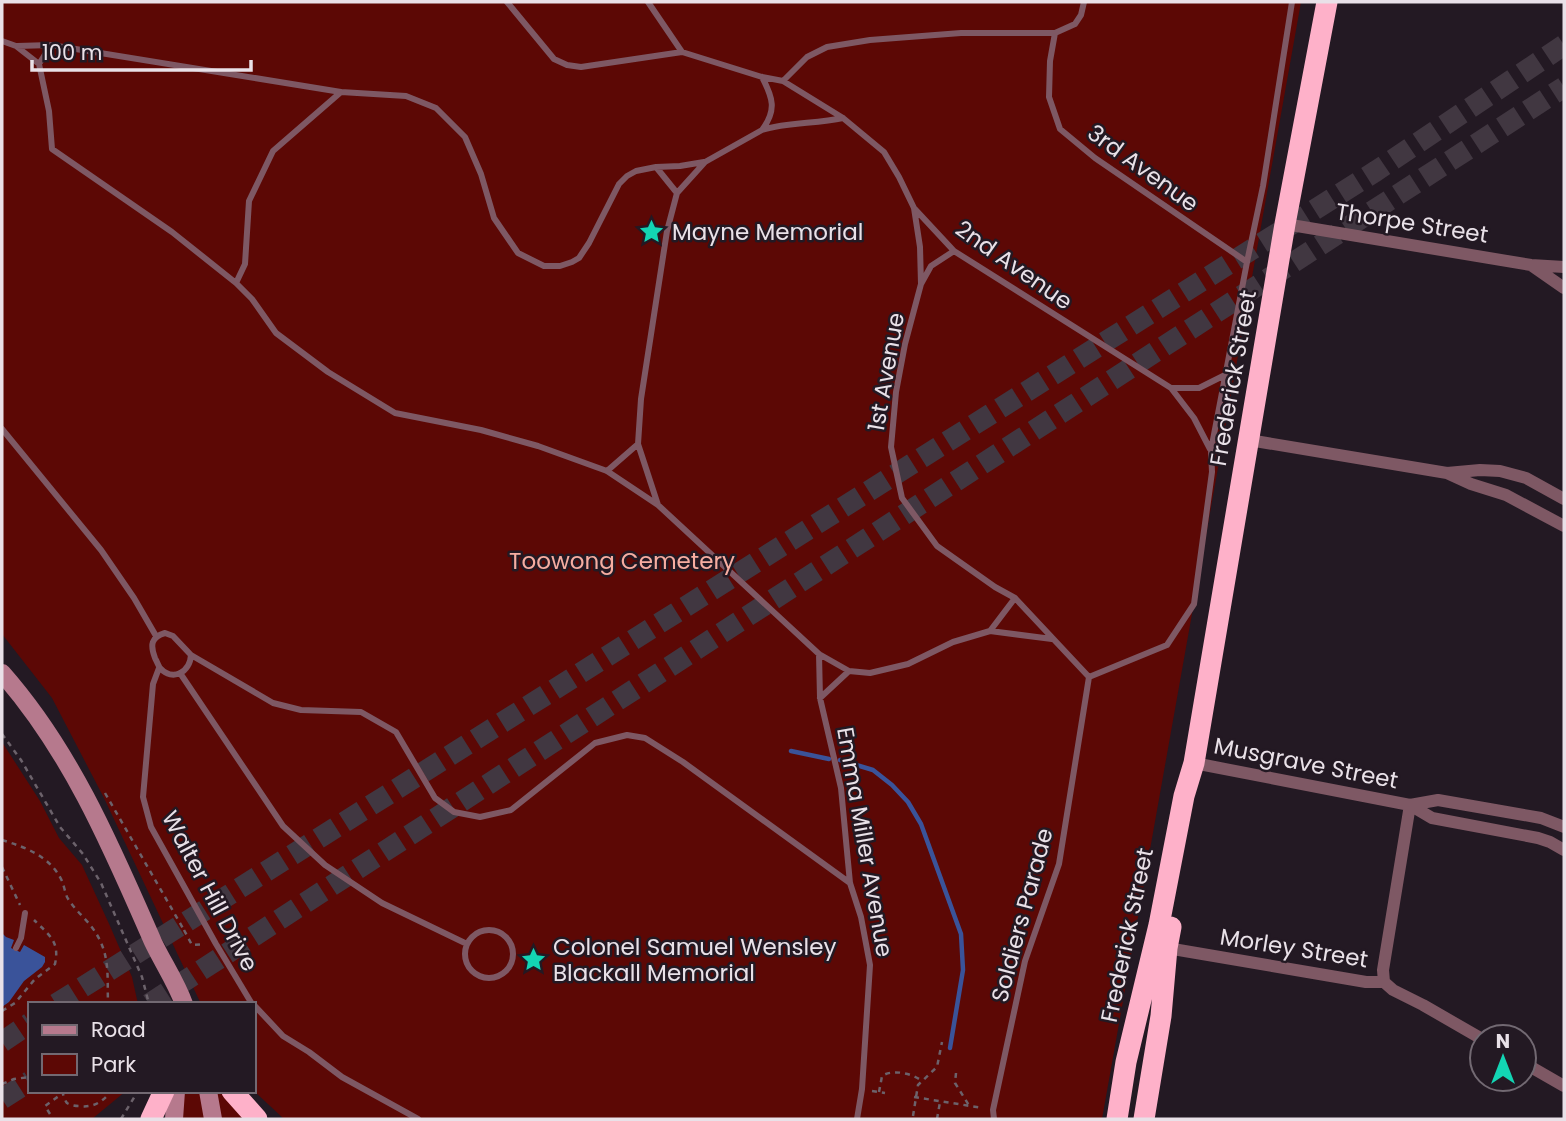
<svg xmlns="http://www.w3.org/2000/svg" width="1566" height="1121" font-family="Poppins,sans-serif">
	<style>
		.green { fill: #5c0805 }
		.water { fill: #3a539a }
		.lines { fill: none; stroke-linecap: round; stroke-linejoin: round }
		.stream { stroke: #3a539a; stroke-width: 4.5 }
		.highway-tunnel { stroke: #413741; stroke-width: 21; stroke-dasharray: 21 10; stroke-linecap: butt }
		.path { stroke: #6c626b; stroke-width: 2.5; stroke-dasharray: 5 5; stroke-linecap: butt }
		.lane { stroke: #7e5864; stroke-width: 6 }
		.street { stroke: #7e5864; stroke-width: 12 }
		.secondary { stroke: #b6798d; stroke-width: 18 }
		.highway { stroke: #feb1c9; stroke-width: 21 }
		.path-bridge { stroke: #6c626b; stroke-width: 2.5; stroke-dasharray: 5 5; stroke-linecap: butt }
		.labels { text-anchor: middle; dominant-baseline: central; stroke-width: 5; stroke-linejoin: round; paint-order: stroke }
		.street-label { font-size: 23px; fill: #e9e1e8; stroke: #231923 }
		.poi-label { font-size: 23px; fill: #e9e1e8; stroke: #231923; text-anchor: start }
		.park-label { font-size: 23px; fill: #f7ada1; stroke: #231923 }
	</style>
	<rect width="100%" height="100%" fill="#231923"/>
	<!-- green -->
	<path class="green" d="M 2,2 L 1301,2 L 1102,1119 L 284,1119 L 254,1091 L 254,1004 L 201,1004 L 104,798 L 52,698 L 2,634 Z
		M 2,742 L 40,801 L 59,838 L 82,865 L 110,926 L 132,977 L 138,1004 L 30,1004 L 30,1091 L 126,1091 L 92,1119 L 2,1119 Z
		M 181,1091 L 200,1091 L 206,1119 L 179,1119 Z
		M 214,1091 L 225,1091 L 246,1119 L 222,1119 Z"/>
	<!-- water -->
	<path class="water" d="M 2,933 L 6,937 L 14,940 L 11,948 L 20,952 L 24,945 L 45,957 L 45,962 L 42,967 L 24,981 L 9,1002 L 2,1007 Z"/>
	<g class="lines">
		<!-- stream -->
		<path class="stream" d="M 791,751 L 829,759
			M 840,760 L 873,770 L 892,785 L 908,802 L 921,824 L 961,934 L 963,970 L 950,1048"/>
		<!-- highway-tunnel -->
		<path class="highway-tunnel" d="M 56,1004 L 1376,171 L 1564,45
			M 149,1004 L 1564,87
			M 2,1042 L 30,1023
			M 2,1099 L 30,1081"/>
		<!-- path -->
		<path class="path" d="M 2,734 L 21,760 L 60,827 L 83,854 L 101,883 L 142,977 L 149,1004
			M 2,840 C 27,848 50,856 62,881 C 64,886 65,892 67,897 C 73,908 84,917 91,926 C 111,952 107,974 108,1004
			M 2,867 L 20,905
			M 184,930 L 192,945 L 205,944
			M 2,1011 L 15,1003 L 35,979 L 55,964 C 60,941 49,935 34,920
			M 956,1073 L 955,1083 L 970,1107
			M 2,1084 L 14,1079 L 30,1077
			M 62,1091 C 63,1094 65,1101 67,1103 C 70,1105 75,1106 79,1106 C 93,1108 103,1102 111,1091
			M 872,1091 L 885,1093
			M 879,1092 L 882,1076 C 892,1069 912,1073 922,1081
			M 914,1097 L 983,1108
			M 50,1114 L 45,1106 L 63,1093
			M 913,1116 L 918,1085 L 937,1067 L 942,1042
			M 121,1119 L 138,1091
			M 937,1119 L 940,1102"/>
		<!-- lane -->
		<path class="lane" d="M 507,2 L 554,59 L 567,65 L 581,67 L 682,52 L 762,77 L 783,81 L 843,118 L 884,152 L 899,177 L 914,208 L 954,251 L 1171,388
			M 648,2 L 682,52
			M 1055,33 L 1050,61 L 1049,97 L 1060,129 L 1095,158 L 1247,262
			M 2,41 L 16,46 L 39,64 L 49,111 L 52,149 L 172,232 L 236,283 L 252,299 L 276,333 L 328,372 L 395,413 L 481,430 L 538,446 L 607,471 L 658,505 L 819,654 L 849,671 L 820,698
			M 51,45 L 341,92
			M 17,46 L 51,45 L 39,64
			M 762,77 C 773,98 777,110 762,130 C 788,122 816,124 843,118
			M 783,81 L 807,57 L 827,47 L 870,40 L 961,33 L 1055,33 L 1075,24 L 1081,15 L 1084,2
			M 677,193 L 656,167 L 680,166 L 704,162
			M 914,208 L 920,247 L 921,284 L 931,266 L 954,251
			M 236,283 L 245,264 L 249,201 L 273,151 L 341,92 L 406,96 L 436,108 L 465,137 L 481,174 L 494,218 L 518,253 L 544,266 L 560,266 L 572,262 L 579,258 L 589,243 L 619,184 L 627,176 L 636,171 L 656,167
			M 921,284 L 905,344 L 896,392 L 891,447 L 902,498 L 937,546 L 995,587 L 1015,598 L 1089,677
			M 2,429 L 101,550 L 134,598 L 156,636
			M 638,444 L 641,399 L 667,231 L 677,193 L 705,162 L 762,130
			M 1210,449 L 1194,418 L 1171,388 L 1199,388 L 1225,375
			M 607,471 L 638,444 L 658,505
			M 1015,598 L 990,631 L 1052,639
			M 165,633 L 173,636 L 191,655 C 190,672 173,682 160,668 C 159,667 156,660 155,658 C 150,645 151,637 165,633 Z
			M 819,654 L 820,698 L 841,788 L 850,883 L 861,917 L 870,965 L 862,1089 L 857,1119
			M 191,655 L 273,703 L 301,710 L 361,712 L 396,732 L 435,798 L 454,812 L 480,817 L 511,810 L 595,743 L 627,735 L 645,738 L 683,762 L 850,883
			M 159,668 L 153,684 L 143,797 L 151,827 L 216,944 L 252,1004
			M 849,671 L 870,673 L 908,664 L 953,642 L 990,631
			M 180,673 L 283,826 L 325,865 L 382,903 L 467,944
			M 1089,677 L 1167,645 L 1194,604 L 1212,472 L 1211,450 L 1247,262 L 1263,186 L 1292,2
			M465 954a24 24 0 1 1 48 0a24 24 0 1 1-48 0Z
			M 16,948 L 21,938 L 25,913
			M 254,1005 L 283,1036 L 309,1052 L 342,1077 L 418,1119
			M 994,1119 L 993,1110 L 1025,961 L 1059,864 L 1089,677"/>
		<!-- street -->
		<path class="street" d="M 1285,224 L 1531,265 L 1564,267
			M 1531,265 L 1564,288
			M 1249,440 L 1447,473 L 1480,470 L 1500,471 L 1526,478 L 1564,499
			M 1447,473 L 1471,484 L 1506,495 L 1564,526
			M 1194,763 L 1410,805 L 1438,800 L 1541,818 L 1564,827
			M 1410,805 L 1432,818 L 1538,838 L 1550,842 L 1564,850
			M 1167,948 L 1366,982 L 1384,982 L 1393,990 L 1423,1005 L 1482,1039
			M 1384,982 L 1383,970 L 1410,805
			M 1524,1063 L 1564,1086"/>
		<!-- secondary -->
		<path class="secondary" d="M 2,673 C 71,751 112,848 153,942 C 163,963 176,982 184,1004
			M 208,1091 L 213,1119
			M 174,1119 L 176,1091"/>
		<!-- highway -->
		<path class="highway" d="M 232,1091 L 257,1119
			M 151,1119 L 164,1091
			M 1117,1119 L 1126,1062 L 1159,925 L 1184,796 L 1194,763 L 1285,224 L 1327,2
			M 1144,1119 L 1161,1016 L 1167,948 L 1171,927"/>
		<!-- path-bridge -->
		<path class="path-bridge" d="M 105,793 L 184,930"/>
	</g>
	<!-- icons -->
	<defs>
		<symbol id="sight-bare" viewBox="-9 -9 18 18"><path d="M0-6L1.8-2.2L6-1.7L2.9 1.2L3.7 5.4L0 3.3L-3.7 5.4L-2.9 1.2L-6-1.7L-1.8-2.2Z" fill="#13d5b4" stroke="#231923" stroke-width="2.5" paint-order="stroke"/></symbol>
	</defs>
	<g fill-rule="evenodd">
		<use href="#sight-bare" x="634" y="214" width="35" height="35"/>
		<use href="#sight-bare" x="516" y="942" width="35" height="35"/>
	</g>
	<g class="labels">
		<!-- street labels -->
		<g class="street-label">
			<text transform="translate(1143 168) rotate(36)">3rd Avenue</text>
			<text transform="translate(1412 223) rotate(9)">Thorpe Street</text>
			<text transform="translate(1014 265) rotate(35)">2nd Avenue</text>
			<text transform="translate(886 372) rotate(-80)">1st Avenue</text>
			<text transform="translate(1233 378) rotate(-80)">Frederick Street</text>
			<text transform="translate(1306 763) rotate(11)">Musgrave Street</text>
			<text transform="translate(865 842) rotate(80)">Emma Miller Avenue</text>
			<text transform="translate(210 891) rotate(62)">Walter Hill Drive</text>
			<text transform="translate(1022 915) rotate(-75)">Soldiers Parade</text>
			<text transform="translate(1127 935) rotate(-78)">Frederick Street</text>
			<text transform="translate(1294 948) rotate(9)">Morley Street</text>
		</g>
		<!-- poi labels -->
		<g class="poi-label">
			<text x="672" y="232">Mayne Memorial</text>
			<text x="553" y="947">Colonel Samuel Wensley<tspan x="553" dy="26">Blackall Memorial</tspan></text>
		</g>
		<!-- park labels -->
		<g class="park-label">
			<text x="622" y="561">Toowong Cemetery</text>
		</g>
	</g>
	<!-- border -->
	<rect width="1566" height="1121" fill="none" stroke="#e9e1e8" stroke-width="7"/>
	<!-- legend -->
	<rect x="28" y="1002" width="228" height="91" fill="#231923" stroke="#726972" stroke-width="2"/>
	<rect x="42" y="1025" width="35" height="10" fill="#b6798d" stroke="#726972" stroke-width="2"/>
	<text x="91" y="1037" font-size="21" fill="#e9e1e8">Road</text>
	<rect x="42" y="1054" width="35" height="21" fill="#5c0805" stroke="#726972" stroke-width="2"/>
	<text x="91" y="1072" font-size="21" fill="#e9e1e8">Park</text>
	<!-- north arrow -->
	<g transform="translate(1503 1058)"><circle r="33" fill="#231923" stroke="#726972" stroke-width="2"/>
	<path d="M0-5L12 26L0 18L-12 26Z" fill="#13d5b4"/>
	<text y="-10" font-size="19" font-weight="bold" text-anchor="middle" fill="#e9e1e8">N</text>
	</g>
	<!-- scale -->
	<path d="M32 60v10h219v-10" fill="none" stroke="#e9e1e8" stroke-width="3.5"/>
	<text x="42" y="60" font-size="21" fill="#e9e1e8" stroke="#231923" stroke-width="5" paint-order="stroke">100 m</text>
</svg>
